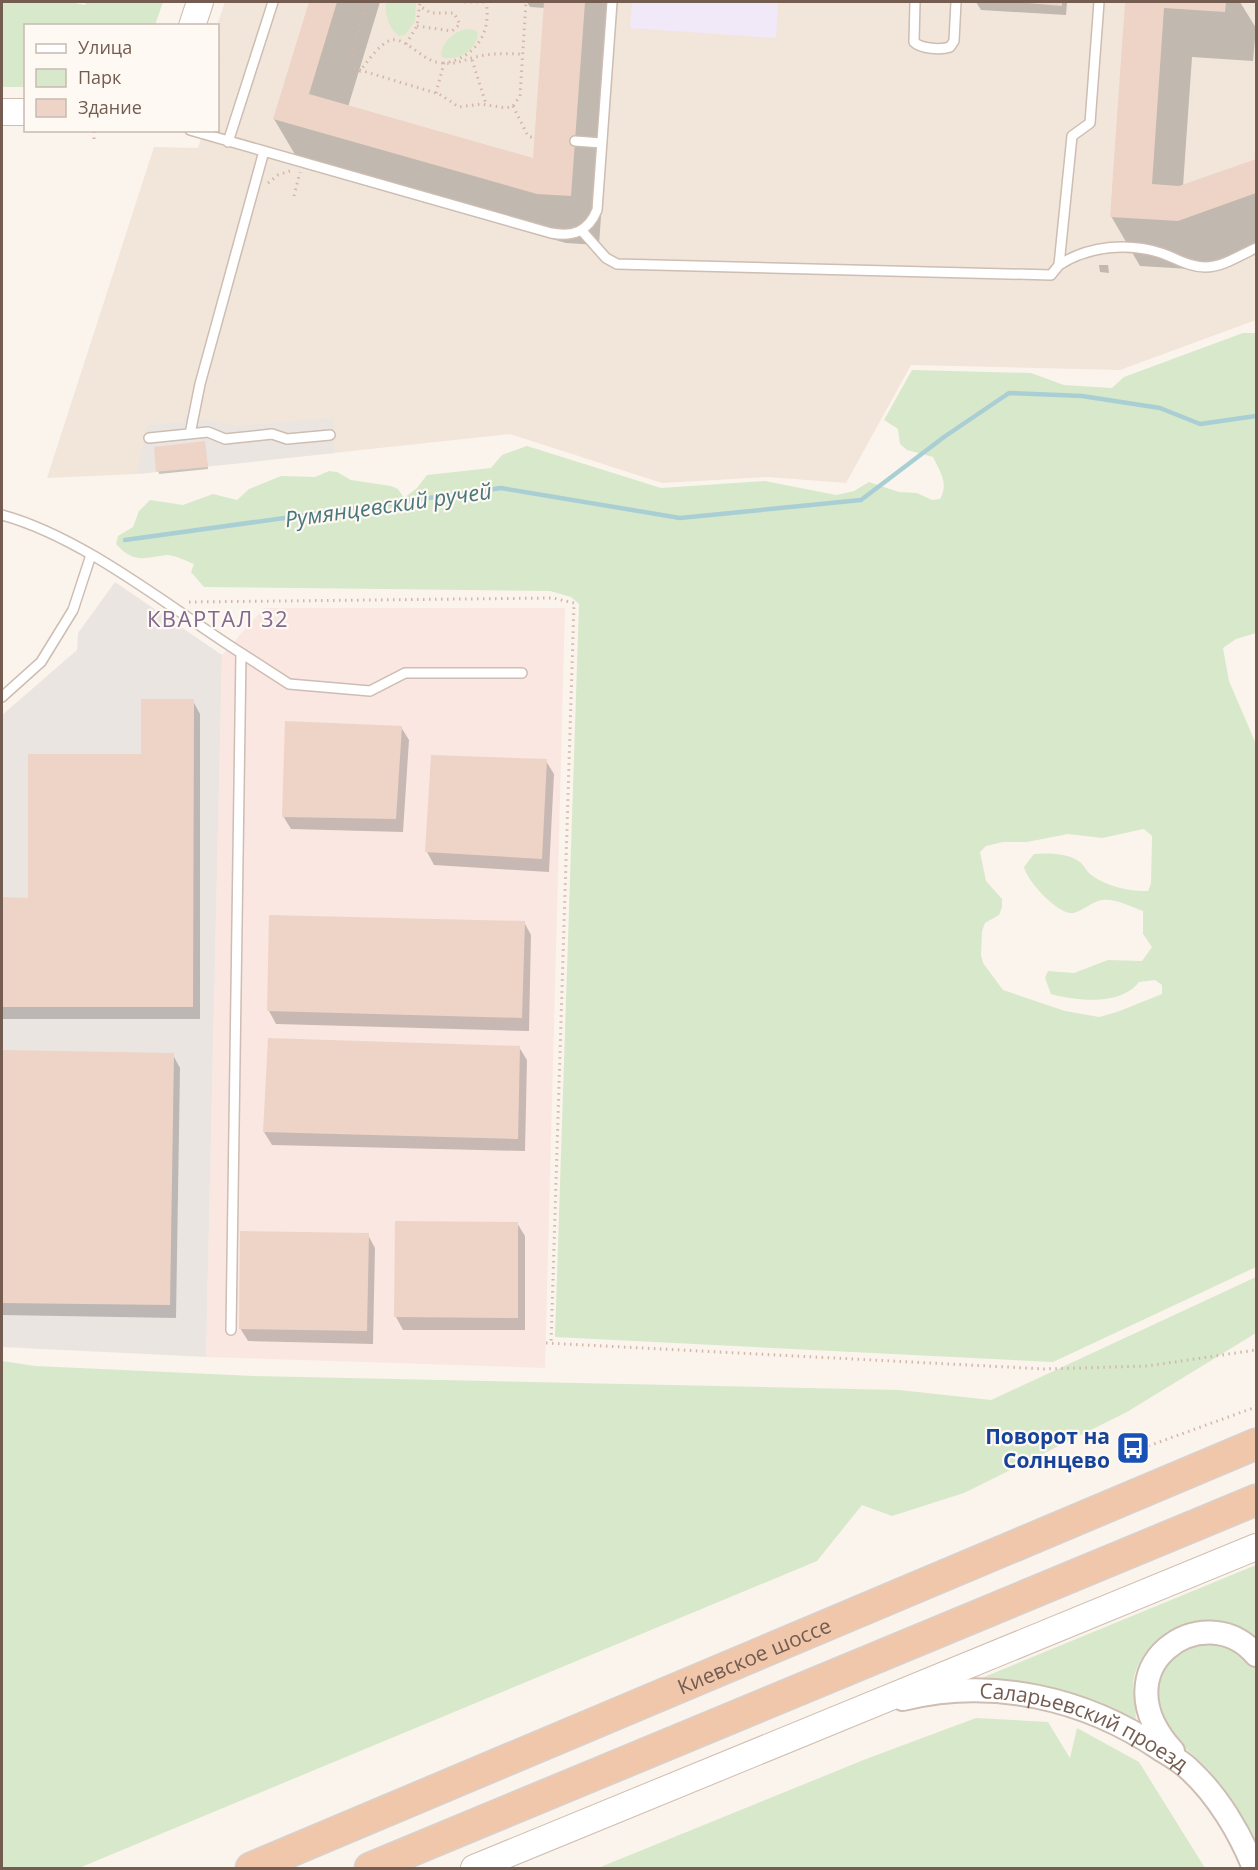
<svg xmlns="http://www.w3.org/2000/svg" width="1258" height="1870" font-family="'Open Sans',sans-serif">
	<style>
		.residential { fill: #f2e6db }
		.commercial { fill: #fae7e1 }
		.industrial { fill: #ebe5e1 }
		.education { fill: #f1e8f8 }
		.green { fill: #d8e8cb; fill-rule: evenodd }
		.shadow { fill: #0003 }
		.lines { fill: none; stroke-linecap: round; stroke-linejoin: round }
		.stream { stroke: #a9cfd4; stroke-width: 4.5 }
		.building { fill: #eed4c6 }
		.service-casing { stroke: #cdbdb2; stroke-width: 12 }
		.tertiary-casing { stroke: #cdbdb2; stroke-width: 26 }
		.secondary-casing { stroke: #cfbdb0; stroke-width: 28 }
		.trunk-casing { stroke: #d8d1ce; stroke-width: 33 }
		.path { stroke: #d3b7a9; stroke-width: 3; stroke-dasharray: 1.5 4.5; stroke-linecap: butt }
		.service { stroke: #fff; stroke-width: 9 }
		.tertiary { stroke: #fff; stroke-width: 22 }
		.secondary { stroke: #fff; stroke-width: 26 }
		.trunk { stroke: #f0c7ab; stroke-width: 30 }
		.labels { text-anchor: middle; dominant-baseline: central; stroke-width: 4.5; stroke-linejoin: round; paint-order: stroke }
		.transit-label { font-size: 21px; font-weight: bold; fill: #164399; stroke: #fef9f2; text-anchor: end }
		.street-label { font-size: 21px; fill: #745c51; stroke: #fef9f2 }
		.water-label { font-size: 22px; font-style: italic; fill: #49777e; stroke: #fef9f2 }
		.neighbourhood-label { font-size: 22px; letter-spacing: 1.5px; fill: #81698f; stroke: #fef9f2 }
	</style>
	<rect width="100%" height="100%" fill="#fbf4ec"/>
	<!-- residential -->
	<path class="residential" d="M 225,2 L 1256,2 L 1256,320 L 1120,370 L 911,365 L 846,483 L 768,477 L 662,483 L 510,434 L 137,474 L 47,478 L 154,147 L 198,148 L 203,131 L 218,130 L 217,25 Z"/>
	<!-- commercial -->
	<path class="commercial" d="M 264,608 L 565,608 L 545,1368 L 206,1357 L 222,655 Z"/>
	<!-- industrial -->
	<path class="industrial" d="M 186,416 L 236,426 L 333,418 L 335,453 L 137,474 L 147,425 L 182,422 Z
		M 115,582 L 222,655 L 206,1357 L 2,1347 L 2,715 L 77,650 L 78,633 Z"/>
	<!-- education -->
	<path class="education" d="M 632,2 L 778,2 L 776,38 L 630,28 Z"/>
	<!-- green -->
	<path class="green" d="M 2,2 L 70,2 L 85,5 L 86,2 L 163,2 L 155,25 L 26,26 L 25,87 L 2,87 Z
		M 386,2 L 416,2 L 415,21 L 405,35 L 399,36 C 388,28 385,14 386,2 Z
		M 467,29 L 475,30 L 478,34 C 474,52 461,60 443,58 L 441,54 C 444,40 453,32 467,29 Z
		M 1243,333 L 1256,333 L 1256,633 L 1236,639 L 1223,648 L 1229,681 L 1256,744 L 1256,1267 L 1053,1362 L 555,1337 L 579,604 L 571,597 L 550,591 L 204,587 L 191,572 L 194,564 C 186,561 175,555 167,555 C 145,557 135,565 116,544 L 118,536 L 133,527 L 139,511 L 150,500 L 183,505 L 213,494 L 237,500 L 249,489 L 281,476 L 315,477 L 329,471 L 337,472 L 351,480 L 391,486 L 398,489 L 404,498 L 417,488 L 427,475 L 491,468 L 502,455 L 527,446 L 661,488 L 765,481 L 836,495 L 854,491 L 869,482 L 899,492 L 917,493 L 932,500 L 940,499 C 949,483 940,472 933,457 L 907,450 L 900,444 L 898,429 L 884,420 L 912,370 L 1031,373 L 1064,385 L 1112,388 L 1124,377 ZM 1144,829 L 1152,836 L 1151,884 L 1148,891 C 1132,892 1105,886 1093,876 C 1087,873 1085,866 1080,862 C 1068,853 1048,853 1034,854 L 1024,867 C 1027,881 1058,915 1073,913 C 1083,911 1092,901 1103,900 C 1114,898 1132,907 1143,911 L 1143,934 L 1152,947 L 1142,961 L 1108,960 L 1074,973 L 1048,971 L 1045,978 L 1051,994 C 1076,1001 1121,1006 1139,982 L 1155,980 L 1162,985 L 1162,994 L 1117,1012 L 1099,1017 L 1065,1011 L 1003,990 L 983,963 L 981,955 L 982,931 L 985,923 L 999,915 L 1002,907 L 1002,899 L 986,881 L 980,852 L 986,846 L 1003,842 L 1027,842 L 1068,834 L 1102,838 Z
		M 1256,1277 L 1256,1333 L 1127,1412 L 964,1493 L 892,1516 L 862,1505 L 817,1561 L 79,1868 L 2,1868 L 2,1361 L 35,1366 L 254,1376 L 899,1390 L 991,1400 Z
		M 1256,1565 L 1256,1643 C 1243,1637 1225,1625 1210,1623 C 1176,1619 1143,1643 1134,1677 C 1131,1691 1138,1714 1135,1721 C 1076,1690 1037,1689 972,1682 Z
		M 1223,1643 L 1254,1666 L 1256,1671 L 1256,1841 L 1228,1795 L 1209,1770 L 1165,1729 L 1157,1713 L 1156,1674 L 1186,1645 Z
		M 976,1718 L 1048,1722 L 1070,1758 L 1077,1728 L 1139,1762 L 1205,1868 L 598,1868 L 866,1759 Z"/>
	<!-- shadow -->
	<path class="shadow" d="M 311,2 L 380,2 L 348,107 L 534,160 L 545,8 L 530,7 L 527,2 L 616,2 L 599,245 L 566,243 L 303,168 L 274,119 Z
		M 976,2 L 1067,2 L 1066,15 L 981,10 Z
		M 1126,2 L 1240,2 L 1256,28 L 1253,61 L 1192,57 L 1183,186 L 1256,160 L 1256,252 L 1207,270 L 1140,266 L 1111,216 Z
		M 1099,265 L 1108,265 L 1109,273 L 1100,272 Z
		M 205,446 L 208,469 L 159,474 L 155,448 Z
		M 193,701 L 200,714 L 200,1019 L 2,1019 L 2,899 L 30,899 Z
		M 401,727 L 409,740 L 403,832 L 291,829 L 283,816 Z
		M 546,761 L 554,774 L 549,872 L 434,865 L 427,852 Z
		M 524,922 L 531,935 L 529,1031 L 276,1024 L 269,1011 Z
		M 519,1047 L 527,1060 L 525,1151 L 272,1145 L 264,1132 Z
		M 2,1052 L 173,1055 L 180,1068 L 176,1318 L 2,1315 Z
		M 517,1223 L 525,1236 L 525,1330 L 403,1330 L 396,1317 Z
		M 368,1235 L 375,1248 L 373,1344 L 248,1341 L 240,1328 Z"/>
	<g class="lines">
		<!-- stream -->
		<path class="stream" d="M 125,540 L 501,488 L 680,518 L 861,500 L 944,437 L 1009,393 L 1082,396 L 1160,408 L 1200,424 L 1256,416"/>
	</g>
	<!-- building -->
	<path class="building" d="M 309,2 L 337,2 L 309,94 L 533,158 L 544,2 L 585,2 L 571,196 L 537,194 L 273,119 Z
		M 1015,2 L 1062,2 L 1062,6 Z
		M 1125,2 L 1226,2 L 1225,12 L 1164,8 L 1152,184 L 1179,186 L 1256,159 L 1256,193 L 1178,221 L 1110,217 Z
		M 205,441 L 208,467 L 156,472 L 154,447 Z
		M 141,699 L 194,699 L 193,1007 L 2,1007 L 2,897 L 28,898 L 28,754 L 141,754 Z
		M 285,721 L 402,726 L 396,819 L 282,817 Z
		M 431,755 L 547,759 L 542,859 L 425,852 Z
		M 269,915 L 525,921 L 522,1018 L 267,1011 Z
		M 268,1038 L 520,1046 L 518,1139 L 263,1132 Z
		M 2,1050 L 174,1053 L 170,1305 L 2,1303 Z
		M 395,1221 L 518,1222 L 518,1318 L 394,1317 Z
		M 240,1231 L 369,1233 L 367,1331 L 239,1329 Z"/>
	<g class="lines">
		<defs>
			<path id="service" d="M 915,2 L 914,42 C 921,49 941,50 950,47 L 954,41 L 956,2
				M 190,130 L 551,233 C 573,237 588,232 597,210 L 612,2
				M 575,141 L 602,143
				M 228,142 L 273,2
				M 582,231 L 606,258 L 617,264 L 1051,275 L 1059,265 L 1072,136 L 1090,123 L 1099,2
				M 1059,265 C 1088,246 1128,242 1161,253 C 1176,258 1189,267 1205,267 C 1223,267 1240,255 1256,248
				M 190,434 L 200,384 L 264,151
				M 149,438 L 208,432 L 225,439 L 272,434 L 287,439 L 330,435
				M 2,515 C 83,537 169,607 241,653 L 231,1330
				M 241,653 L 289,684 L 370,691 L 405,673 L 522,673
				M 2,697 L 41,662 L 73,610 L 91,555"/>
			<g id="tertiary">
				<path id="s1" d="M 903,1699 C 992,1677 1085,1698 1160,1749 C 1170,1755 1181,1761 1190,1770 C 1218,1796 1240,1833 1254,1868"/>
				<path d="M 1173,1751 C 1096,1667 1205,1594 1256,1655"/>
			</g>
			<path id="secondary" d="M 192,26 L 200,2
				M 2,112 L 26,112
				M 474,1868 L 1256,1547"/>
			<g id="trunk">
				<path id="s2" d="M 251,1868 L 1256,1444"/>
				<path d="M 370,1868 L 1256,1500"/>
			</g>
		</defs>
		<!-- service casing -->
		<use href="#service" class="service-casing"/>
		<!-- tertiary casing -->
		<use href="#tertiary" class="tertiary-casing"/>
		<!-- secondary casing -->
		<use href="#secondary" class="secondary-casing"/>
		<!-- trunk casing -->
		<use href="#trunk" class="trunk-casing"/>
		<!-- path -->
		<path class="path" d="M 368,2 L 349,61 L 350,67 L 439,94 L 459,107 L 481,104 L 506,108 L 513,106 L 520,96 L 526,2
			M 464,2 L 485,2
			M 417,26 L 452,31 L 460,24 L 454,13 L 431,13 L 421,7
			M 406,44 L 417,26 L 420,2
			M 218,59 L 220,60
			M 472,60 L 486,104
			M 359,72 C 367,63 380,42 392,40 C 404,37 422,59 436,62 C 458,67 467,57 486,55 C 498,53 511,54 523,54
			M 436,93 L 444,63 C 475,58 492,33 486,2
			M 513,106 L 528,136 L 534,138
			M 94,139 L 94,130
			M 268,183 L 278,175 L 290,171
			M 294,196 L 300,172
			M 189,602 L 553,598 L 574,603 L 551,1343
			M 546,1343 L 1045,1369 L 1147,1366 L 1256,1350
			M 1126,1454 L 1256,1407"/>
		<!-- service -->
		<use href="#service" class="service"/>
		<!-- tertiary -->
		<use href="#tertiary" class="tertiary"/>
		<!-- secondary -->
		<use href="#secondary" class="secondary"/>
		<!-- trunk -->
		<use href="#trunk" class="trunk"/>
	</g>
	<!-- icons -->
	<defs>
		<symbol id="bus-square" viewBox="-11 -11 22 22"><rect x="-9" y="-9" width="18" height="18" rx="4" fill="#1a4fb4" stroke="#fef9f2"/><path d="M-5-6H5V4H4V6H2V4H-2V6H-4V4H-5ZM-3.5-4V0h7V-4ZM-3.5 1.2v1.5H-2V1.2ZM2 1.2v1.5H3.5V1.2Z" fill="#fff"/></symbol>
	</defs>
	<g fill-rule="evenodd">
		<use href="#bus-square" x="1114" y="1429" width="38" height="38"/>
	</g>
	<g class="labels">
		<!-- transit labels -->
		<g class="transit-label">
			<text x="1110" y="1436">Поворот на<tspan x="1110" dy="24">Солнцево</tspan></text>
		</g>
		<!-- street labels -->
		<g class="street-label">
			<text stroke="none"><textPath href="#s2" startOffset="546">Киевское шоссе</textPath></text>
			<text stroke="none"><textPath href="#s1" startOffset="189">Саларьевский проезд</textPath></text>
		</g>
		<!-- water labels -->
		<g class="water-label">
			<text transform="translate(388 504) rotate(-8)">Румянцевский ручей</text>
		</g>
		<!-- neighbourhood labels -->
		<g class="neighbourhood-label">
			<text x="218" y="618">КВАРТАЛ 32</text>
		</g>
	</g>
	<!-- border -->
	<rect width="1258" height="1870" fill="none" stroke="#745c51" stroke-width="6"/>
	<!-- legend -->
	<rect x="24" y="24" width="195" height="108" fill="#fef9f2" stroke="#c7bab2" stroke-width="1.5"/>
	<rect x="36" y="44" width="30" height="9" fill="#ffffff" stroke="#c7bab2" stroke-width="1.5"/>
	<text x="78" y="54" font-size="18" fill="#745c51">Улица</text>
	<rect x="36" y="69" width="30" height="18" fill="#d8e8cb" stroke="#c7bab2" stroke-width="1.5"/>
	<text x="78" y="84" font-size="18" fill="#745c51">Парк</text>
	<rect x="36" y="99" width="30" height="18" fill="#eed4c6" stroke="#c7bab2" stroke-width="1.5"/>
	<text x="78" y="114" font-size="18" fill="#745c51">Здание</text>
</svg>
